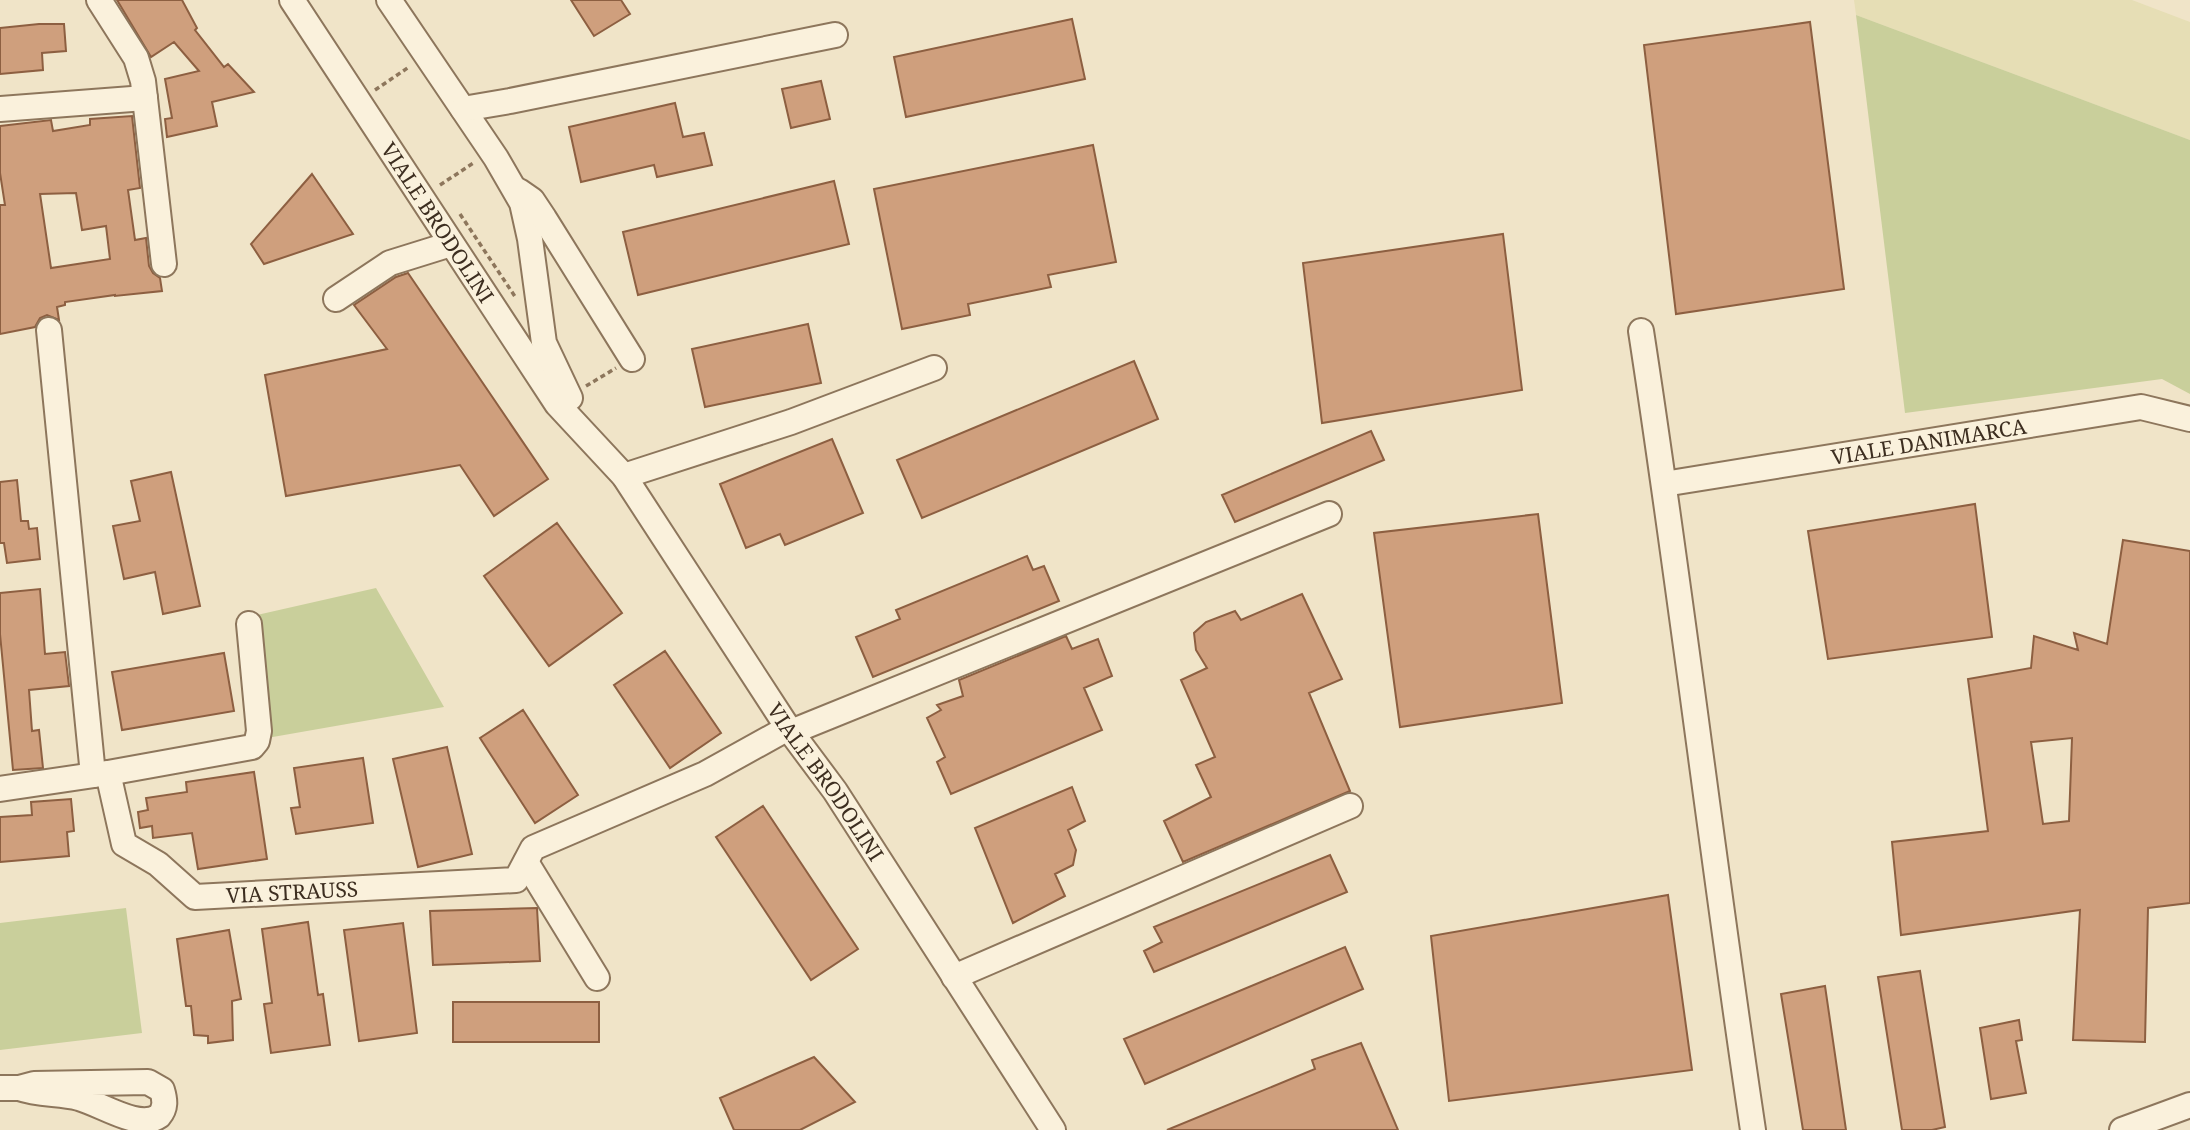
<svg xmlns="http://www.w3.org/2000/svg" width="2190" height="1130" font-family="'Noto Serif',serif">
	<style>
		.farmland { fill: #e6deb5 }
		.green { fill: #c9cf9b }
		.building { fill: #cf9f7d; stroke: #8d5f41; stroke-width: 2; fill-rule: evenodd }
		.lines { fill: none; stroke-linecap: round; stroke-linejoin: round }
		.minor-casing { stroke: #8d765c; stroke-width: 28 }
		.path { stroke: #8d765c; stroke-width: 3.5; stroke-dasharray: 5 3.5; stroke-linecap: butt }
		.minor { stroke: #faf1dc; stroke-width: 24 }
		.labels { text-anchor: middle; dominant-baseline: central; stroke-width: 5; stroke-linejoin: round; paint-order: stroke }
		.street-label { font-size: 21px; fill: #3d2e20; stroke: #f7eed8 }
	</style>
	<rect width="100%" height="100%" fill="#f0e4c8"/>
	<!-- farmland -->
	<path class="farmland" d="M 1854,0 L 2132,0 L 2190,22 L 2190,140 L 1856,15 Z"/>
	<!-- green -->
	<path class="green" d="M 1856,15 L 2190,140 L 2190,394 L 2162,379 L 1905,413 Z
		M 376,588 L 444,707 L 267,738 L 257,615 Z
		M 126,908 L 142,1033 L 0,1050 L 0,923 Z"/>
	<!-- building -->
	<path class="building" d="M 117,0 L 182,0 L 197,28 L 195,30 L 224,67 L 228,64 L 254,92 L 212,102 L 217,126 L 167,137 L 165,119 L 172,118 L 165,79 L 199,71 L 174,42 L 151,57 Z
		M 571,0 L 621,0 L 630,14 L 594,36 Z
		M 1072,19 L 1085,79 L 906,117 L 894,57 Z
		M 1810,22 L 1844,289 L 1676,314 L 1644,45 Z
		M 39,24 L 64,24 L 66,51 L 42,53 L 43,70 L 0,74 L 0,28 Z
		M 821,81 L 830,119 L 791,128 L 782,89 Z
		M 675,103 L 683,137 L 704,133 L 712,165 L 657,177 L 654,165 L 581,182 L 569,127 Z
		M 132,116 L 140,188 L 128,190 L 135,240 L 146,238 L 149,266 L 153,273 L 160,278 L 162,291 L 115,296 L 115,295 L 65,302 L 65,305 L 57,307 L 59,320 L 47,315 L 40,318 L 35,327 L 0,334 L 0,205 L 5,205 L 0,173 L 0,126 L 51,120 L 53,131 L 90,125 L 90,119 ZM 76,193 L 82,230 L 106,226 L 110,259 L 51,268 L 40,194 Z
		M 1093,145 L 1116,262 L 1048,275 L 1051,287 L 968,304 L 970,315 L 902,329 L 874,189 Z
		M 312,174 L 353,234 L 264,264 L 251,244 Z
		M 834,181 L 849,244 L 638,295 L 623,232 Z
		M 1503,234 L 1522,390 L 1322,423 L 1303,263 Z
		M 408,273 L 548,479 L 494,516 L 460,465 L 286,496 L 265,375 L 387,349 L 354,305 L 396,277 Z
		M 808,324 L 821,383 L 705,407 L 692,349 Z
		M 1134,361 L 1158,419 L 922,518 L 897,460 Z
		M 1371,431 L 1384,460 L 1235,522 L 1222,495 Z
		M 832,439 L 863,513 L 785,545 L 780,534 L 746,548 L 720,484 Z
		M 171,472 L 200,606 L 163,614 L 155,572 L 124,579 L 113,526 L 140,521 L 131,481 Z
		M 17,480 L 21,521 L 28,521 L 29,529 L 37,528 L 40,559 L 7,563 L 4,543 L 0,543 L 0,482 Z
		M 1975,504 L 1992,637 L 1828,659 L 1808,531 Z
		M 1538,514 L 1562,703 L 1400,727 L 1374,533 Z
		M 557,523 L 622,613 L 549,666 L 484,576 Z
		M 2123,540 L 2190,551 L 2190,903 L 2148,908 L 2145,1042 L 2073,1040 L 2080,910 L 1901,935 L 1892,842 L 1988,831 L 1968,679 L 2031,668 L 2034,636 L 2078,650 L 2074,633 L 2107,644 ZM 2072,738 L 2069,821 L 2043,824 L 2031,742 Z
		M 1027,556 L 1033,570 L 1044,566 L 1059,601 L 873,677 L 856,637 L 900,619 L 896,610 Z
		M 40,589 L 45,654 L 65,652 L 69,686 L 29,690 L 32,731 L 39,730 L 43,768 L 13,770 L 0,634 L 0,593 Z
		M 1302,594 L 1342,679 L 1309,693 L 1350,791 L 1183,862 L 1164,821 L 1211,797 L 1196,765 L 1215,757 L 1181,680 L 1207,668 L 1196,650 L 1194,633 L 1206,622 L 1235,611 L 1241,620 Z
		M 1066,636 L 1072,649 L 1098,639 L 1112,676 L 1084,688 L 1102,730 L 951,794 L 937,762 L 945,757 L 927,718 L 941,710 L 937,705 L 963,696 L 959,680 Z
		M 665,651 L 721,733 L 670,768 L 614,685 Z
		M 224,653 L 234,711 L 122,730 L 112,672 Z
		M 523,710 L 578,795 L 535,823 L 480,738 Z
		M 447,747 L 472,854 L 418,867 L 393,759 Z
		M 363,758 L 373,823 L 296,834 L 291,808 L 300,807 L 294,768 Z
		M 254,772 L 267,859 L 198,869 L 192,833 L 153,838 L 152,826 L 140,828 L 138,812 L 148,810 L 146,798 L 187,792 L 186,782 Z
		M 1072,787 L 1085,821 L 1068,830 L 1076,850 L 1073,865 L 1055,874 L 1065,896 L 1013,923 L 975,828 Z
		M 71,799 L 74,831 L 67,832 L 69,856 L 0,862 L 0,817 L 32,815 L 31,802 Z
		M 763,806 L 858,949 L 811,980 L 716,837 Z
		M 1330,855 L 1347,892 L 1154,972 L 1144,951 L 1162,942 L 1154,927 Z
		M 1668,895 L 1692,1070 L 1449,1101 L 1431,936 Z
		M 537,908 L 540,961 L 433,965 L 430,911 Z
		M 308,922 L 318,995 L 323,994 L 330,1045 L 271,1053 L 264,1004 L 272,1003 L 262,929 Z
		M 403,923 L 417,1033 L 359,1041 L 344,930 Z
		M 229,930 L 241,999 L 232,1001 L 233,1040 L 208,1043 L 208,1036 L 194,1035 L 191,1006 L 186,1006 L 177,939 Z
		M 1345,947 L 1363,989 L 1145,1084 L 1124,1039 Z
		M 1920,971 L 1945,1127 L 1932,1130 L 1902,1130 L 1878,977 Z
		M 1825,986 L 1846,1130 L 1803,1130 L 1781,994 Z
		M 453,1002 L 599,1002 L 599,1042 L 453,1042 Z
		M 2019,1020 L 2022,1040 L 2016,1041 L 2026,1093 L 1991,1099 L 1980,1028 Z
		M 1361,1043 L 1398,1130 L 1167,1130 L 1315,1069 L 1312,1060 Z
		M 814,1057 L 855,1102 L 800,1130 L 734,1130 L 720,1098 Z"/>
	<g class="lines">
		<defs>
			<g id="minor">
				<path d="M 99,0 L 136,58 L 143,81 L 164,264"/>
				<path id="s1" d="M 292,0 L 557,404 L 624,476 L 788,728 L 835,791 L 1053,1130"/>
				<path d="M 389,0 L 496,158 L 522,203 L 530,239 L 544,343 L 570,398"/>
				<path d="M 0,109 L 145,98"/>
				<path d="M 463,109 L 510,101 L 835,35"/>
				<path d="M 519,191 L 532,200 L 544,218 L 632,359"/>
				<path d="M 336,299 L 390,263 L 451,244"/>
				<path d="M 49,330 L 93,775"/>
				<path d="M 1641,331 C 1682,597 1713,864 1753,1130"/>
				<path d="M 624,476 L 791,422 L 934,368"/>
				<path id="s2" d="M 1664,484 L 2141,407 L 2190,419"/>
				<path d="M 791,732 L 1329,514"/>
				<path id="s3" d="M 108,773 L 124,844 L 158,864 L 195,897 L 516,880 L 533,848 L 705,774 L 788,728"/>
				<path d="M 0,789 L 108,773 L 252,747 L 257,741 L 259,731 L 249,624"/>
				<path d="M 526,862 L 597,978"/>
				<path d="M 954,977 L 1350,806"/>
				<path d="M 0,1088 L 19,1088 L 34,1084 L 148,1082 L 162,1090 C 165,1100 166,1108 159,1116 C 139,1130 103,1105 79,1098 C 59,1093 39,1095 19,1088"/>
				<path d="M 2122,1130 L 2190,1105"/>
			</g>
		</defs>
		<!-- minor casing -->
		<use href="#minor" class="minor-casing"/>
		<!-- path -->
		<path class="path" d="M 375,90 L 409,67
			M 440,185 L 475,162
			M 460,214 L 516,298
			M 586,386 L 616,368"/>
		<!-- minor -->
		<use href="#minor" class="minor"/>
	</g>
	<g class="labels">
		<!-- street labels -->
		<g class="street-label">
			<text stroke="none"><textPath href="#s1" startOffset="266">VIALE BRODOLINI</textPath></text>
			<text stroke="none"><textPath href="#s2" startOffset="268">VIALE DANIMARCA</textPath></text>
			<text stroke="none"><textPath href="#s1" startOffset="948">VIALE BRODOLINI</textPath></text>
			<text stroke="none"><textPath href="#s3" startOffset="259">VIA STRAUSS</textPath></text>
		</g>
	</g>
</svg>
